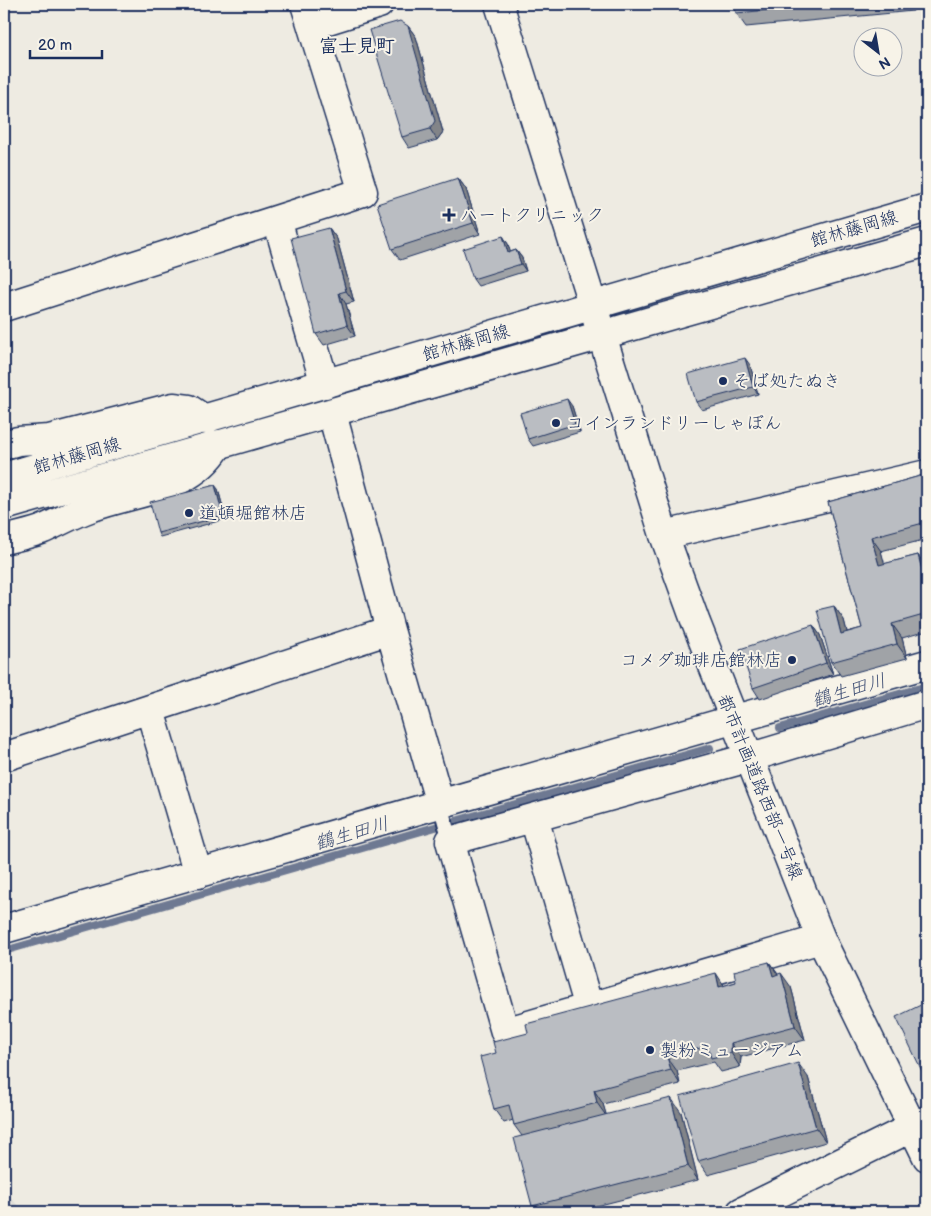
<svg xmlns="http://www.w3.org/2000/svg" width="931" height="1216" font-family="'Balsamiq Sans','Klee One',sans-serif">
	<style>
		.built { fill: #deddd8 }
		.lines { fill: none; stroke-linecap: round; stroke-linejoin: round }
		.stream { stroke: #6e7992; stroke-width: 8 }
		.service-casing { stroke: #1b2f5e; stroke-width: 18 }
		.minor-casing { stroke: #1b2f5e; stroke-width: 31 }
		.tertiary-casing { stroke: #1b2f5e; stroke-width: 31 }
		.primary-casing { stroke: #1b2f5e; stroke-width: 31 }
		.service { stroke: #f7f3e8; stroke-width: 14 }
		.minor { stroke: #f7f3e8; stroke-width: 28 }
		.tertiary { stroke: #f7f3e8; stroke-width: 28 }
		.primary { stroke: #f7f3e8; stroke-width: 28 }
		.wall { fill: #a0a3a7; stroke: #1b2f5e }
		.shaded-wall { fill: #828488; stroke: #1b2f5e }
		.building { fill: #babdc2; stroke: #1b2f5e }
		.poi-dot { fill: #1b2f5e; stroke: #f7f3e8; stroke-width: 2 }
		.labels { text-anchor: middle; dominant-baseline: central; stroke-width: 4; stroke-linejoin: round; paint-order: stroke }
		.poi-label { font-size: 18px; fill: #1b2f5e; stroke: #f7f3e8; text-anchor: start }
		.street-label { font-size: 18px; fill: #1b2f5e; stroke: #f7f3e8 }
		.neighbourhood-label { font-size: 19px; font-weight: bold; fill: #1b2f5e; stroke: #f7f3e8 }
		.water-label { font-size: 19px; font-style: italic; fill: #455478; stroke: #f7f3e8 }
	</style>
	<rect width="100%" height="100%" fill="#eeebe2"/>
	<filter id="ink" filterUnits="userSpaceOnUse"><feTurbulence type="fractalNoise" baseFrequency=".02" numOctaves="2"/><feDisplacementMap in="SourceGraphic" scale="10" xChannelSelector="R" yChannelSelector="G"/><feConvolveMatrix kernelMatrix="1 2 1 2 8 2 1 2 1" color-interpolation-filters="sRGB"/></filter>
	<g filter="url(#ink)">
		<!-- built -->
		<path class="built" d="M 4,1191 L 24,1212 L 4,1212 Z"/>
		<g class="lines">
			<!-- stream -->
			<path class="stream" d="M 780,728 L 927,686
				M 4,951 L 710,748"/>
			<defs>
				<path id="service" d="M 440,804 L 450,841"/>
				<path id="minor" d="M 312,25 L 379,4
					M 277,220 L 325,384
					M 4,307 L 363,192 L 305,4
					M 332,413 L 390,630 L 440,804
					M 4,445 L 18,441 L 49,439 L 173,407 L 189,409 L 206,420
					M 664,535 L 927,474
					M 4,540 C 16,537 29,534 41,530 C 57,523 73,514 90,508 C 137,490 190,492 219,444
					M 150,710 L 198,874
					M 4,757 L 390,630
					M 534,818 L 589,1008
					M 4,929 L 927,664
					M 821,939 L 505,1032 L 450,841 L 748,758 L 927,704
					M 741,1212 L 927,1120"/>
				<path id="tertiary" d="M 499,4 L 664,535 L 696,623 L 821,939 L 927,1157"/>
				<path id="primary" d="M 4,477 L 927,208
					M 4,506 L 927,242"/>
			</defs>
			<!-- service casing -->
			<use href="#service" class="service-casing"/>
			<!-- minor casing -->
			<use href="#minor" class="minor-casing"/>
			<!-- tertiary casing -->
			<use href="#tertiary" class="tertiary-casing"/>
			<!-- primary casing -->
			<use href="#primary" class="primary-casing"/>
			<!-- service -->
			<use href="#service" class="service"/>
			<!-- minor -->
			<use href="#minor" class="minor"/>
			<!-- tertiary -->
			<use href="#tertiary" class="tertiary"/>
			<!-- primary -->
			<use href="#primary" class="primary"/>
		</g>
		<!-- wall -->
		<path class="wall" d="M 735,4 L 913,4 L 913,11 L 746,27 L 736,13 Z
			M 408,26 L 416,37 L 443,132 L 437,140 L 409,148 L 402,137 Z
			M 458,178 L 466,189 L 480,234 L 400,260 L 392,249 Z
			M 329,228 L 337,239 L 354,302 L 346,304 L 355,336 L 324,345 L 316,334 Z
			M 503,236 L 508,244 L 510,252 L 516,250 L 522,258 L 526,271 L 478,286 L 473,279 Z
			M 750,365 L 758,394 L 702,410 L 696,402 Z
			M 572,406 L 580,432 L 533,446 L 528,439 Z
			M 927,474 L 927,539 L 881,551 L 884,564 L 918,555 L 927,568 L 927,631 L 902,638 L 907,658 L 841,676 L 831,662 L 834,606 L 844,620 L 847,632 L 862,628 L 828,502 Z
			M 218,489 L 226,519 L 160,537 L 158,533 Z
			M 813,625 L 820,635 L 833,674 L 760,699 L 753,688 Z
			M 769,962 L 778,974 L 791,987 L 805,1040 L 741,1057 L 740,1067 L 721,1072 L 714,1062 L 677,1071 L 680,1084 L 603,1104 L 606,1115 L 681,1112 L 698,1180 L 573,1212 L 536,1212 L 532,1206 L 522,1136 L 514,1125 L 513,1120 L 504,1123 L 494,1109 L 496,1053 L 736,982 Z
			M 927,1002 L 927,1078 L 922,1071 Z
			M 808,1077 L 826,1142 L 708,1175 L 698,1161 Z"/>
		<!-- shaded-wall -->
		<path class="shaded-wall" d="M 908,4 L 913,4 L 913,11 Z
			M 408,26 L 416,37 L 443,132 L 437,140 L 430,129 Z
			M 458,178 L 466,189 L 480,234 L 473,223 Z
			M 329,228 L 337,239 L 354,302 L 346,291 Z
			M 503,236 L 508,244 L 513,261 L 508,253 Z
			M 516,250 L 522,258 L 526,271 L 521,264 Z
			M 339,293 L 346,304 L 355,336 L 347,325 Z
			M 745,358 L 750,365 L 758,394 L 753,387 Z
			M 567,399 L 572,406 L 580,432 L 575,424 Z
			M 215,485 L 218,489 L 226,519 L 223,516 Z
			M 871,537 L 881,551 L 889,579 L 879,565 Z
			M 918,555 L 927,568 L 927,589 Z
			M 834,606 L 844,620 L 851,648 L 841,634 Z
			M 892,624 L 902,638 L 907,658 L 897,644 Z
			M 813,625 L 820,635 L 833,674 L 826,663 Z
			M 769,962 L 779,976 L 773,976 Z
			M 716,973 L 725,987 L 719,987 Z
			M 781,973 L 791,987 L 805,1040 L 795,1026 Z
			M 731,1043 L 741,1057 L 740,1067 L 731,1053 Z
			M 667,1057 L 677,1071 L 680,1084 L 671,1070 Z
			M 798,1063 L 808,1077 L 826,1142 L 816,1128 Z
			M 594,1090 L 603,1104 L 607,1117 L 597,1103 Z
			M 671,1098 L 681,1112 L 698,1180 L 688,1166 Z"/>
		<!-- building -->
		<path class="building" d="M 735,4 L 836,4 L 736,13 Z
			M 400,21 L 408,26 L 435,121 L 430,129 L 402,137 L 369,30 Z
			M 458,178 L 473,223 L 392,249 L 377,204 Z
			M 329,228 L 346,291 L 339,293 L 347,325 L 316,334 L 291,238 Z
			M 503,236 L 508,253 L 516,250 L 521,264 L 473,279 L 463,249 Z
			M 745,358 L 753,387 L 696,402 L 688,374 Z
			M 567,399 L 575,424 L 528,439 L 520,413 Z
			M 927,474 L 927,522 L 871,537 L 879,565 L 918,555 L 927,589 L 927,614 L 892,624 L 897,644 L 831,662 L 817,610 L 834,606 L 841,634 L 862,628 L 828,502 Z
			M 215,485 L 223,516 L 158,533 L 150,502 Z
			M 813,625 L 826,663 L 753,688 L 740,649 Z
			M 769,962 L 773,976 L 781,973 L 795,1026 L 731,1043 L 731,1053 L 711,1058 L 708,1046 L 667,1057 L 671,1070 L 594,1090 L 597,1103 L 514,1125 L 509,1105 L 494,1109 L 480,1057 L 496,1053 L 493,1042 L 528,1033 L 526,1024 L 716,973 L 719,987 L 736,982 L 734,971 Z
			M 927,1002 L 927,1068 L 922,1071 L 896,1017 Z
			M 798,1063 L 816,1128 L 698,1161 L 680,1096 Z
			M 671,1098 L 688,1166 L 532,1206 L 514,1138 Z"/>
	</g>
	<!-- markers -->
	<g class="poi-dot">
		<path d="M446.5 207.5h5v5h5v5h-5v5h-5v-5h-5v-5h5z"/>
		<circle cx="723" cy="381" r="5"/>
		<circle cx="556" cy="423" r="5"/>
		<circle cx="189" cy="513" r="5"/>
		<circle cx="792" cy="660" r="5"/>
		<circle cx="650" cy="1050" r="5"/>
	</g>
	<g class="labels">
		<!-- poi labels -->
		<g class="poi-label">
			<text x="460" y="215">ハートクリニック</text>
			<text x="733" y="381">そば処たぬき</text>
			<text x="566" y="423">コインランドリーしゃぼん</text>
			<text x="199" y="513">道頓堀館林店</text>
			<text x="782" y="660" text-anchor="end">コメダ珈琲店館林店</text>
			<text x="660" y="1050">製粉ミュージアム</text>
		</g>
		<!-- street labels -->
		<g class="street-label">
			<text transform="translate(854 229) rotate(-16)">館林藤岡線</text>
			<text transform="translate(466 343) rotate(-16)">館林藤岡線</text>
			<text transform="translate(77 456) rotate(-16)">館林藤岡線</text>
			<text transform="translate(760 787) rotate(68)">都市計画道路西部一号線</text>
		</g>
		<!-- neighbourhood labels -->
		<g class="neighbourhood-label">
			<text x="357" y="46">富士見町</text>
		</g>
		<!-- water labels -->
		<g class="water-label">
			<text transform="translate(849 691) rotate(-16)">鶴生田川</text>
			<text transform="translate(352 834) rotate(-16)">鶴生田川</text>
		</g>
	</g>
	<!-- margin -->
	<rect width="931" height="1216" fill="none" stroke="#f7f3e8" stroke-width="20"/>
	<rect x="10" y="10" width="911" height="1196" fill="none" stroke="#1b2f5e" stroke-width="2" filter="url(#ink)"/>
	<!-- north arrow -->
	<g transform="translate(878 52) rotate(149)"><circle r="24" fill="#f7f3e8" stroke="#9fa5b1"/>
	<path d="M0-4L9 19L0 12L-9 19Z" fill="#1b2f5e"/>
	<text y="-8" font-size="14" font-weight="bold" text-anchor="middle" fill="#1b2f5e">N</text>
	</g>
	<!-- scale -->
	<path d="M30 50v8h72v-8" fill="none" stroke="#1b2f5e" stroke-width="2.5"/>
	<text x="38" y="50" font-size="15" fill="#1b2f5e" stroke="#f7f3e8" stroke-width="4" paint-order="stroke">20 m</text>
</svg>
